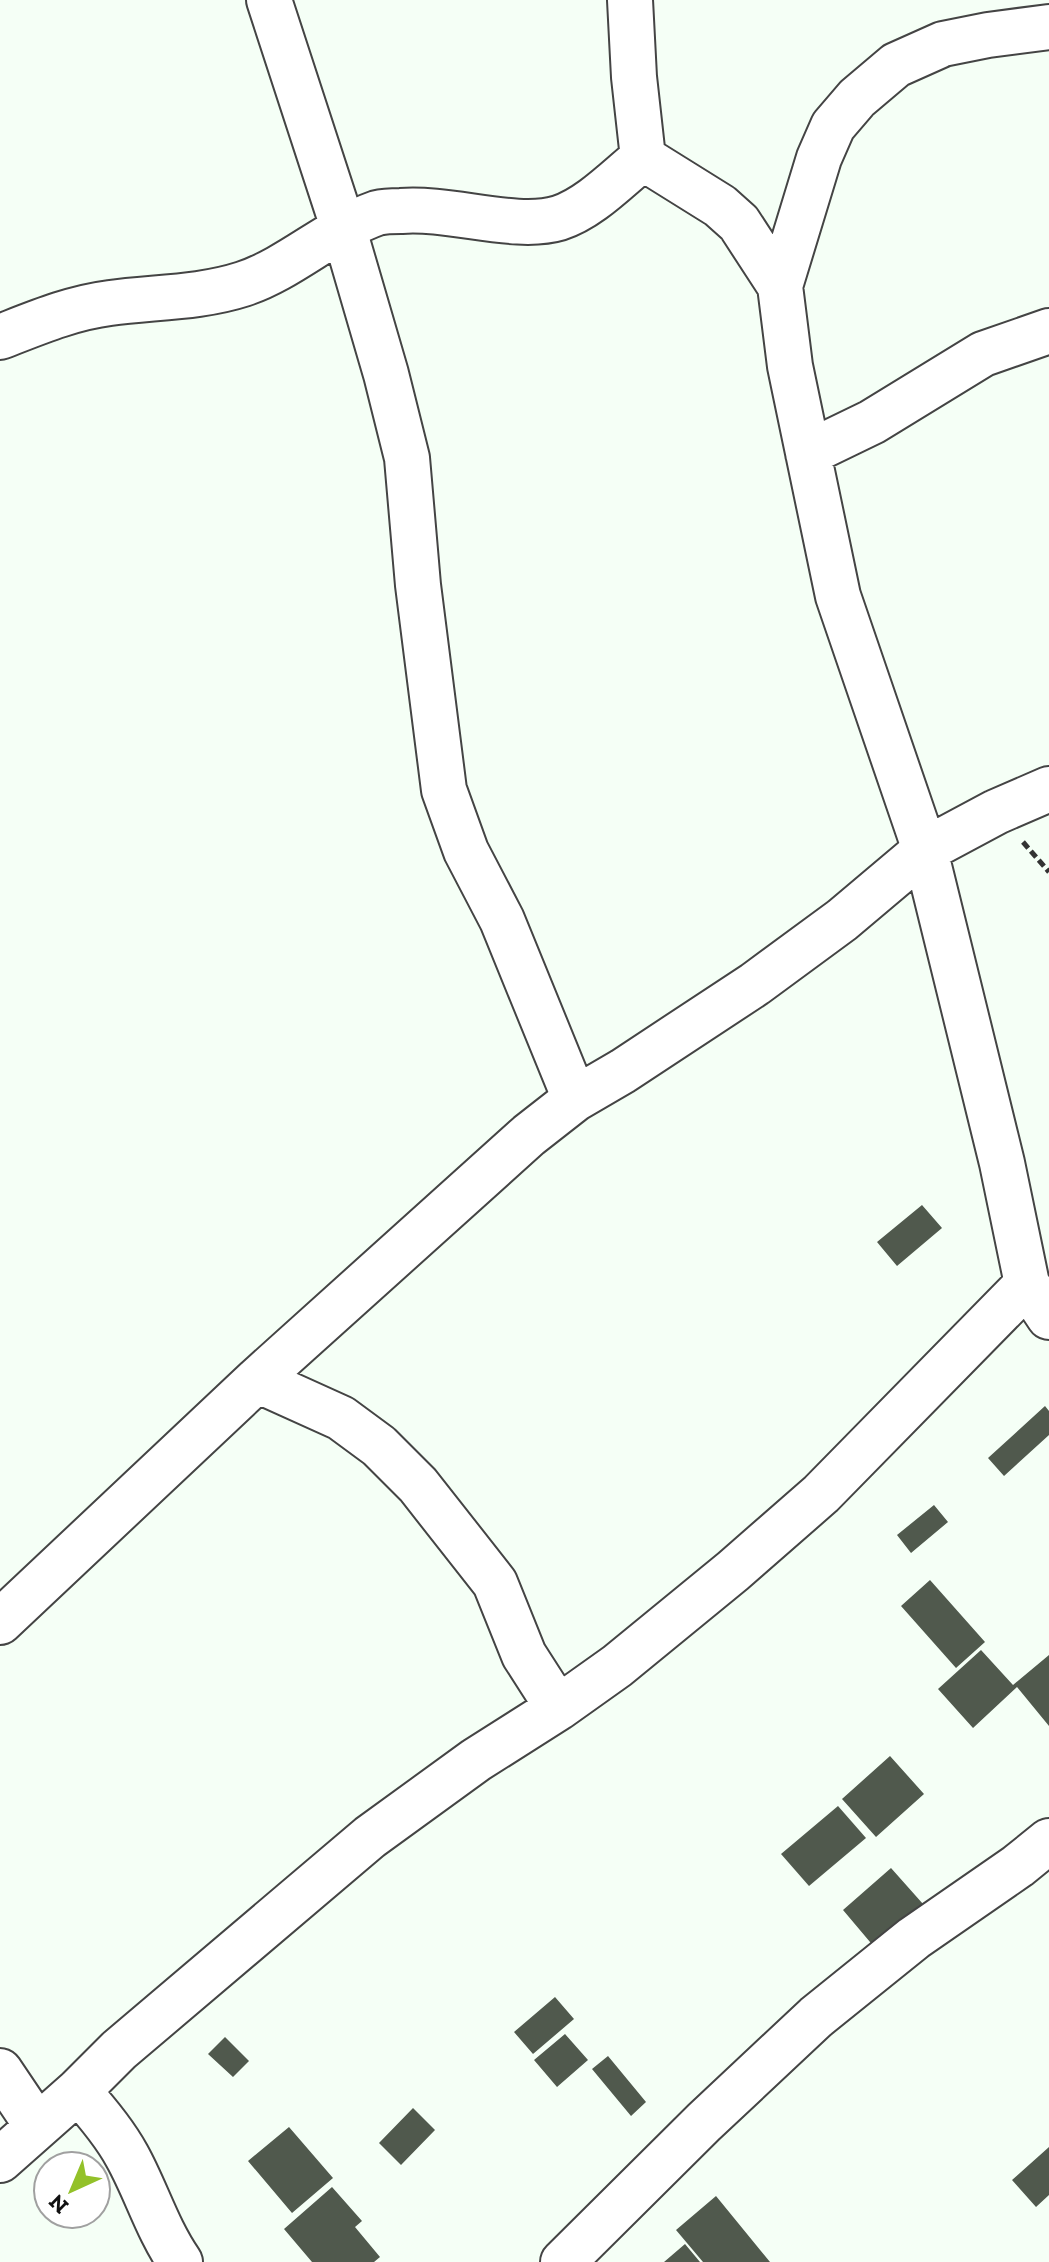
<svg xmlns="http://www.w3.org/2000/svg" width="1049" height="2262" font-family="'Zilla Slab',serif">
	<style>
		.building { fill: #50594d }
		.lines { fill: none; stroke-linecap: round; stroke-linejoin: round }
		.street-casing { stroke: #444; stroke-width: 48 }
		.path { stroke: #333; stroke-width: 5; stroke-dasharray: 8 4; stroke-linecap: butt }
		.street { stroke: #fff; stroke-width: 44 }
	</style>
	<rect width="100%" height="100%" fill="#f5fff6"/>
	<!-- building -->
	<path class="building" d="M 922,1205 L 942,1228 L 897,1266 L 877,1242 Z
		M 1045,1406 L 1049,1411 L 1049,1435 L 1004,1476 L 988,1458 Z
		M 934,1505 L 948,1522 L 911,1553 L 897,1535 Z
		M 930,1580 L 985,1642 L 956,1668 L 901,1606 Z
		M 981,1650 L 1013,1685 L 1049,1655 L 1049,1726 L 1017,1687 L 973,1728 L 938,1689 Z
		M 890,1756 L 924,1794 L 876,1837 L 842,1799 Z
		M 838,1806 L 866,1838 L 809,1886 L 781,1854 Z
		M 891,1868 L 931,1913 L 881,1955 L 843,1910 Z
		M 555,1997 L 574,2019 L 533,2054 L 514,2032 Z
		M 565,2034 L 588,2060 L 557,2087 L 534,2060 Z
		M 225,2037 L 249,2061 L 233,2077 L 208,2054 Z
		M 608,2056 L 646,2102 L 631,2116 L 592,2069 Z
		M 413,2108 L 435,2130 L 401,2165 L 379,2143 Z
		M 289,2127 L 333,2178 L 292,2213 L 248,2161 Z
		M 1049,2147 L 1049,2195 L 1036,2207 L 1012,2180 Z
		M 332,2187 L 362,2221 L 355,2227 L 380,2257 L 374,2262 L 312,2262 L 284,2229 Z
		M 716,2196 L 770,2262 L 703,2262 L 676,2230 Z
		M 685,2244 L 700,2262 L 664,2262 Z"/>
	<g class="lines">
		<defs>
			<path id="street" d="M 269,0 L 344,230 L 386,374 L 407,458 L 418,585 L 444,790 L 466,851 L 502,920 L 575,1099
				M 630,0 L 634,77 L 643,158
				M 1049,27 L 988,35 L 943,44 L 896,65 L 857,98 L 833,126 L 819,158 L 780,286 L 790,366 L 838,596 L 925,850 L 1002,1163 L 1027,1284 L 1049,1317
				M 643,158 L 720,206 L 739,223 L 780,286
				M 0,337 C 36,323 71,308 110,303 C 154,297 200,298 243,284 C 291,268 329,230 377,213 C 385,211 394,211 401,211 C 451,207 516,231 559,218 C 590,208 618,178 643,158
				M 808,453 L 872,422 L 983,354 L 1049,331
				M 257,1380 L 341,1418 L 379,1446 L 418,1485 L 495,1583 L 524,1655 L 558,1708
				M 0,1622 L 257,1380 L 529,1135 L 575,1099 L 623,1071 L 755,984 L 842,920 L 925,850 L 996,812 L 1049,789
				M 0,2071 L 37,2126
				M 78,2091 C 96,2111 114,2132 127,2156 C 146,2190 157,2229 180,2262
				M 0,2160 L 78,2091 L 119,2050 L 370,1837 L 476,1760 L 558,1708 L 617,1666 L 733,1571 L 821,1494 L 1027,1284
				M 563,2262 L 704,2122 L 816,2017 L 914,1938 L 1018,1866 L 1049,1841"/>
		</defs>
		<!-- street casing -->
		<use href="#street" class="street-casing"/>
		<!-- path -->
		<path class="path" d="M 1023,842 L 1049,872"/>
		<!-- street -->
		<use href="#street" class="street"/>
	</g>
	<!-- north arrow -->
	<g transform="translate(72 2190) rotate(224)"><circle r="38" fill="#ffffff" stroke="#a0a0a0" stroke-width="2"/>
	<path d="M0-6L14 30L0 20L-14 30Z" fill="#93c129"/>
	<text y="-12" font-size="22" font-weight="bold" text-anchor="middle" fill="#111111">N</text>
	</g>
</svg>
